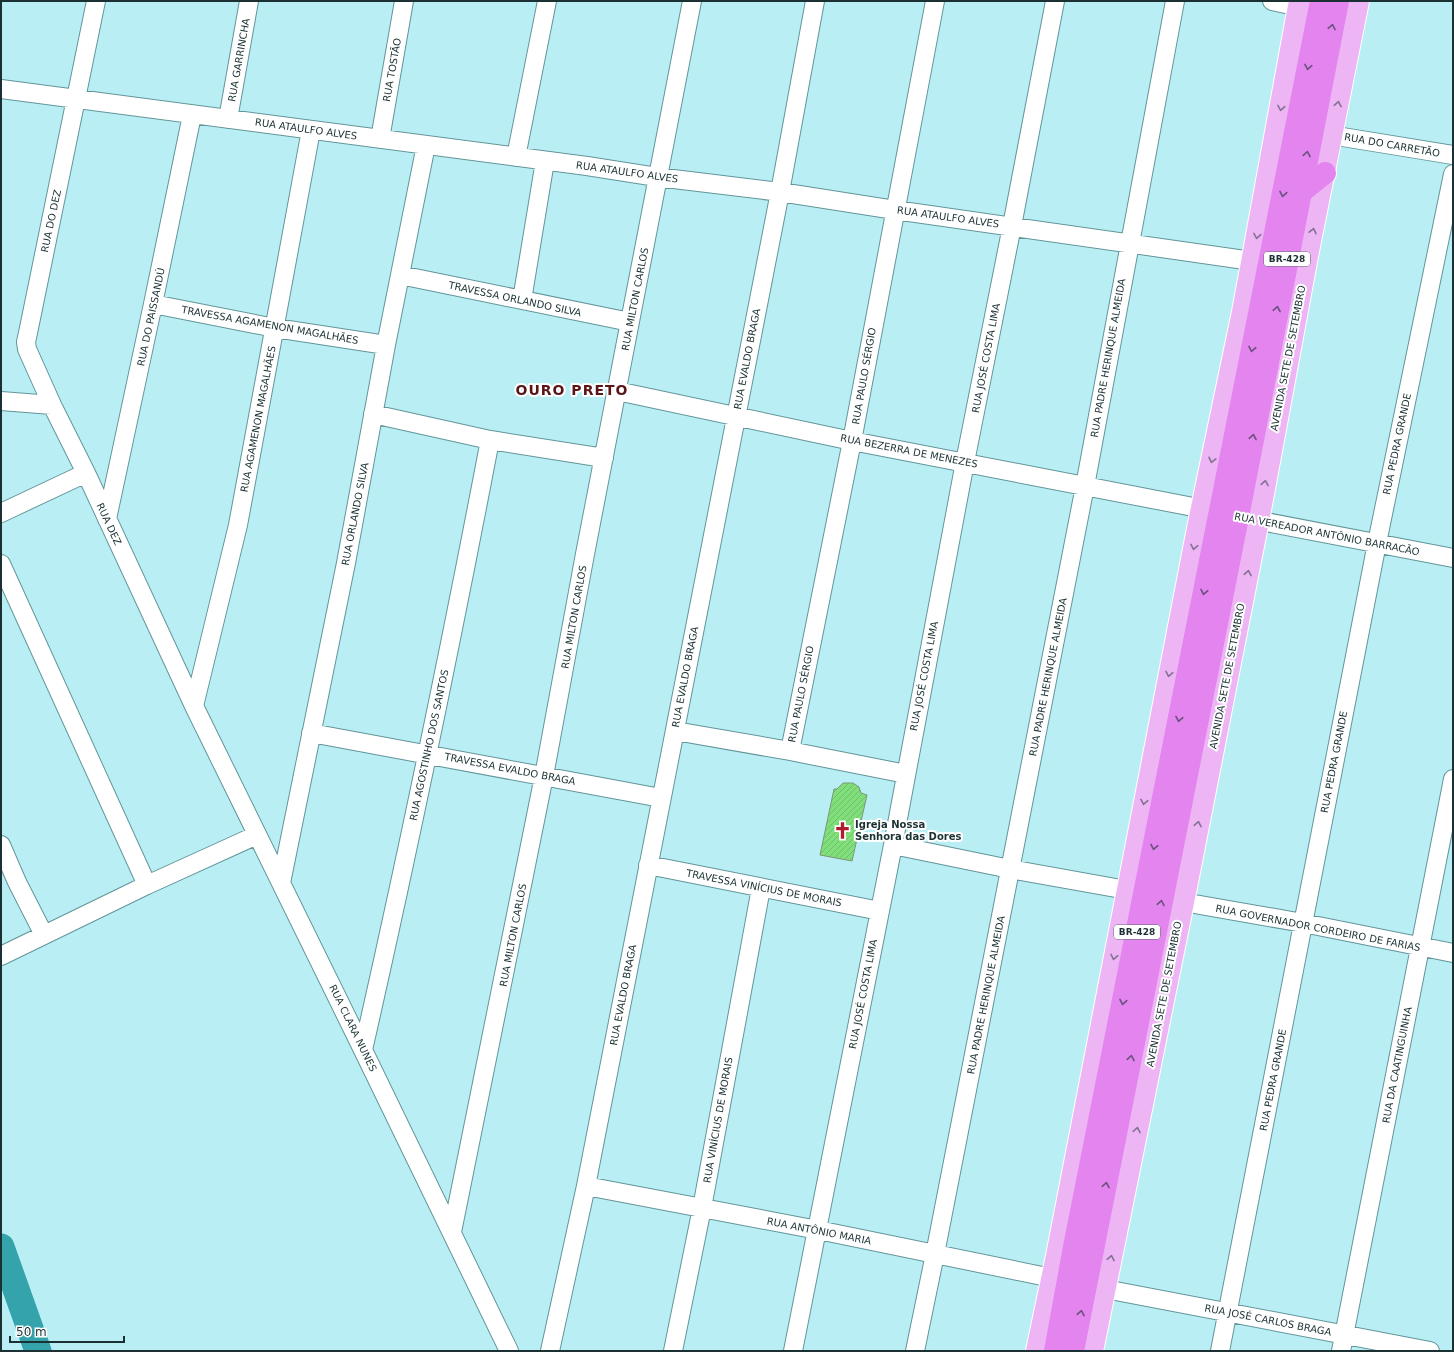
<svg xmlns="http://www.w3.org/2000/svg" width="1454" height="1352" font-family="'DejaVu Sans',sans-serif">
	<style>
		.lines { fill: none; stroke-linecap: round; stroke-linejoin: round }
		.river { stroke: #34a3ac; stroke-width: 27 }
		.building { fill: url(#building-hatch); stroke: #7b9779 }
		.minor-casing { stroke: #62959a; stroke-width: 20 }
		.major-casing { stroke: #fff; stroke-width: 24 }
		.highway-casing { stroke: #fff; stroke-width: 24 }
		.minor { stroke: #fff; stroke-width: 18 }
		.major { stroke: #eeb5f5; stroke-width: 22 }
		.highway { stroke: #e384ef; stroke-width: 22 }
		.oneway { stroke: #6b527e }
		.oneway2 { stroke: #847294 }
		.labels { text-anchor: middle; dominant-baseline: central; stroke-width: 4; stroke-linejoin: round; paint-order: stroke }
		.shield { fill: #fff; stroke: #5f6e70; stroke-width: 1 }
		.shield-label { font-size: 9px; font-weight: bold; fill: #1b3032 }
		.street-label { font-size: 10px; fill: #1b3032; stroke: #fff }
		.poi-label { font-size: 10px; font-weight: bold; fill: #1b3032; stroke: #fff; text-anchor: start }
		.district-label { font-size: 14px; font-weight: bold; letter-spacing: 1px; fill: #5a1517; stroke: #fff }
	</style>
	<defs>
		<pattern id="building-hatch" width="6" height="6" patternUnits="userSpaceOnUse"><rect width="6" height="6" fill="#80df7b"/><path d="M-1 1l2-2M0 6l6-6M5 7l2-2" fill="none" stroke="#6ec06b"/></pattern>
	</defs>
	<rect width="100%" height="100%" fill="#b9eff4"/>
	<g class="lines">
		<!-- river -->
		<path class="river" d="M 1,1247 L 38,1351"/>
	</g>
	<!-- building -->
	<path class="building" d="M 843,783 L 853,783 L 859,787 L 861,793 L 867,795 L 852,861 L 820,855 L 834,789 L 837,789 Z"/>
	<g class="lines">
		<defs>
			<path id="minor" d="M 96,1 L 29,328 L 26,342 L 27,349 L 52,405 L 86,473 L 194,706 L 363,1050 L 509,1351
				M 1272,1 L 1299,7
				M 1,89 L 587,166 L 657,177 L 780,192 L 895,210 L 1252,261
				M 228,119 L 249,1
				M 1318,133 L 1453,155
				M 380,139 L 404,1
				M 516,157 L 547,1
				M 400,275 L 630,322
				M 522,300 L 545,161
				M 153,304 L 275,328 L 386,345
				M 617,391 L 852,441 L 1214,511
				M 1,401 L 52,405
				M 373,414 L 490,440 L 604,458
				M 1,513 L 86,473
				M 1245,518 L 1453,558
				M 107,519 L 153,304 L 192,115
				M 1,564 L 147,885
				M 194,706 L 238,525 L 311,130
				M 675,731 L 790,751 L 906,774
				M 311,733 L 661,798
				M 790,751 L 852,441 L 935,1
				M 1,845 L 17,882 L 44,935
				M 893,845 L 1010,869 L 1127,890
				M 648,865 L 880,911
				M 281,883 L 346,563 L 386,345 L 426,145
				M 1183,902 L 1303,923 L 1453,953
				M 1,956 L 147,885 L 257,835
				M 363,1050 C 409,847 451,644 490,440
				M 586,1186 L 818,1230 L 1052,1278
				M 452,1232 L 544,776 L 585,554 L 692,1
				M 1105,1289 L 1430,1351
				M 550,1351 L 586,1186 L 780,192 L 815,1
				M 673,1351 L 702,1208 L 761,888
				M 793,1351 L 893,845 L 965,462 L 1012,226 L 1055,1
				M 915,1351 L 935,1254 L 1085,486 L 1175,1
				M 1220,1351 L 1377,543 L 1453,174
				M 1341,1351 L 1453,779"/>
			<path id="major" d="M 1037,1351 L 1057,1256 L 1202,508 L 1243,312 L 1300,1
				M 1092,1351 L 1183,902 L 1260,510 L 1307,256 L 1358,1"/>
			<path id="highway" d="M 1300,193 L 1325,173
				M 1055,1351 L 1074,1247 L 1321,1
				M 1073,1351 L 1238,517 L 1338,1"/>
		</defs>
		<!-- minor casing -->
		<use href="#minor" class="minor-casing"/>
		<!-- major casing -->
		<use href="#major" class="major-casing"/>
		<!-- highway casing -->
		<use href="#highway" class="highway-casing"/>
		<!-- minor -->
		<use href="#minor" class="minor"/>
		<!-- major -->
		<use href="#major" class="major"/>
		<!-- highway -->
		<use href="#highway" class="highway"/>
	</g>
	<!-- one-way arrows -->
	<defs><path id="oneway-chevron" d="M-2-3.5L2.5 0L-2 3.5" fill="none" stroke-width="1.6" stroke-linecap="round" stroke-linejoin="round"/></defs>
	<g class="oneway">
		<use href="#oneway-chevron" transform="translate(1332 27) rotate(-79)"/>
		<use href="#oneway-chevron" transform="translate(1308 67) rotate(101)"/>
		<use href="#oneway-chevron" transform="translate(1307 154) rotate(-79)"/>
		<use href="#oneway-chevron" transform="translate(1283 194) rotate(101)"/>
		<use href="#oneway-chevron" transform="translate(1277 309) rotate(-79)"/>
		<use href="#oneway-chevron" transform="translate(1252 349) rotate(101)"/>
		<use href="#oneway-chevron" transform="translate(1253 437) rotate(-79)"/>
		<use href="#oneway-chevron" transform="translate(1204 592) rotate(101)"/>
		<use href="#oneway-chevron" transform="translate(1179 719) rotate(101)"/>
		<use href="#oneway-chevron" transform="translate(1154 847) rotate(101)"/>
		<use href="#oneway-chevron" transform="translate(1161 903) rotate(-79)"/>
		<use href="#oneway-chevron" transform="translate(1123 1002) rotate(101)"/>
		<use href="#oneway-chevron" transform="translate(1131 1058) rotate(-79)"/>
		<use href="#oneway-chevron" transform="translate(1106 1185) rotate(-79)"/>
		<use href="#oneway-chevron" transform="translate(1081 1313) rotate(-79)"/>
	</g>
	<g class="oneway2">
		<use href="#oneway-chevron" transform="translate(1338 104) rotate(-79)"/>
		<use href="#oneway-chevron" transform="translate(1281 108) rotate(100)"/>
		<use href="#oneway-chevron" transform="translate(1313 231) rotate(-78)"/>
		<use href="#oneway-chevron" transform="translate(1257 236) rotate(100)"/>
		<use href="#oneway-chevron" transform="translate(1212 460) rotate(102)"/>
		<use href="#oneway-chevron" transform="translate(1265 483) rotate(-80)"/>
		<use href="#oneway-chevron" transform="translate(1194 547) rotate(101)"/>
		<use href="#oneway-chevron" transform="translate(1248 573) rotate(-79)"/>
		<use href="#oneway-chevron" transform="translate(1169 674) rotate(101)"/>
		<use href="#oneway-chevron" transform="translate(1144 802) rotate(101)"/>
		<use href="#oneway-chevron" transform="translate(1198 824) rotate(-79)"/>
		<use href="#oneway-chevron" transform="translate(1114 957) rotate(101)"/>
		<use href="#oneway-chevron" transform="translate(1137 1130) rotate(-79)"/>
		<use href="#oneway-chevron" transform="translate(1111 1258) rotate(-79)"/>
	</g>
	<!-- icons -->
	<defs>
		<symbol id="church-bare" viewBox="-9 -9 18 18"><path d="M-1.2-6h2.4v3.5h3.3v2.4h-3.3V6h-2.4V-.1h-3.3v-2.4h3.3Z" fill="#af1c2b" stroke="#fff" stroke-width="2.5" paint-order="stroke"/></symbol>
	</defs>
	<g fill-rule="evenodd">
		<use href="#church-bare" x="830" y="818" width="25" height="25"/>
	</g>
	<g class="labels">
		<!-- shield labels -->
		<g class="shield">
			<rect x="1264" y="252" width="46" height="14" rx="3"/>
			<rect x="1114" y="925" width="46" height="14" rx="3"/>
		</g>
		<g class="shield-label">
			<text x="1287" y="259">BR-428</text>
			<text x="1137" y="932">BR-428</text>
		</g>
		<!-- street labels -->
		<g class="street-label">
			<text transform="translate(239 60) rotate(-80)">RUA GARRINCHA</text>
			<text transform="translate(392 70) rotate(-80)">RUA TOSTÃO</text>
			<text transform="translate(306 129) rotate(8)">RUA ATAULFO ALVES</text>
			<text transform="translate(1392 145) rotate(10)">RUA DO CARRETÃO</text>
			<text transform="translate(627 172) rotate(8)">RUA ATAULFO ALVES</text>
			<text transform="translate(948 217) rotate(8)">RUA ATAULFO ALVES</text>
			<text transform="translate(51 221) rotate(-78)">RUA DO DEZ</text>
			<text transform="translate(515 299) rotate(12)">TRAVESSA ORLANDO SILVA</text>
			<text transform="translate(635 299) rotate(-79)">RUA MILTON CARLOS</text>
			<text transform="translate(151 317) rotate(-78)">RUA DO PAISSANDÚ</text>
			<text transform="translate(270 325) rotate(10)">TRAVESSA AGAMENON MAGALHÃES</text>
			<text transform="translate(986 358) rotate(-79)">RUA JOSÉ COSTA LIMA</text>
			<text transform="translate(1108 358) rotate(-80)">RUA PADRE HERINQUE ALMEIDA</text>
			<text transform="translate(1288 358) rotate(-79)">AVENIDA SETE DE SETEMBRO</text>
			<text transform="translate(747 359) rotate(-79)">RUA EVALDO BRAGA</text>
			<text transform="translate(864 376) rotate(-80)">RUA PAULO SÉRGIO</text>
			<text transform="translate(258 419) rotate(-79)">RUA AGAMENON MAGALHÃES</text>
			<text transform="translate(1397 444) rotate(-78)">RUA PEDRA GRANDE</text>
			<text transform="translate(909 451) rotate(11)">RUA BEZERRA DE MENEZES</text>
			<text transform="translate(355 514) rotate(-79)">RUA ORLANDO SILVA</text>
			<text transform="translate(109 524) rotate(65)">RUA DEZ</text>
			<text transform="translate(1327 534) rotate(11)">RUA VEREADOR ANTÔNIO BARRACÃO</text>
			<text transform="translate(574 617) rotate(-80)">RUA MILTON CARLOS</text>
			<text transform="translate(924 676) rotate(-79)">RUA JOSÉ COSTA LIMA</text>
			<text transform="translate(1227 676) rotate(-79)">AVENIDA SETE DE SETEMBRO</text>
			<text transform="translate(685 677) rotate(-79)">RUA EVALDO BRAGA</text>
			<text transform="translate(1048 677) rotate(-79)">RUA PADRE HERINQUE ALMEIDA</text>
			<text transform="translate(801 694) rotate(-79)">RUA PAULO SÉRGIO</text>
			<text transform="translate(429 745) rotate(-78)">RUA AGOSTINHO DOS SANTOS</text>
			<text transform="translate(1334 762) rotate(-79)">RUA PEDRA GRANDE</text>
			<text transform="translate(510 769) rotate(11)">TRAVESSA EVALDO BRAGA</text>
			<text transform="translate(764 888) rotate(11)">TRAVESSA VINÍCIUS DE MORAIS</text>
			<text transform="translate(1318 928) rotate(11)">RUA GOVERNADOR CORDEIRO DE FARIAS</text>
			<text transform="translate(513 935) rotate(-79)">RUA MILTON CARLOS</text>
			<text transform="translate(863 994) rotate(-79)">RUA JOSÉ COSTA LIMA</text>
			<text transform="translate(1164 994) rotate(-79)">AVENIDA SETE DE SETEMBRO</text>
			<text transform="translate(623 995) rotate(-79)">RUA EVALDO BRAGA</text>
			<text transform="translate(986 995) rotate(-79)">RUA PADRE HERINQUE ALMEIDA</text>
			<text transform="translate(353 1028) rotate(64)">RUA CLARA NUNES</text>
			<text transform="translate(1397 1065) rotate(-79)">RUA DA CAATINGUINHA</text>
			<text transform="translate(1273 1080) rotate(-79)">RUA PEDRA GRANDE</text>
			<text transform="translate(718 1120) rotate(-80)">RUA VINÍCIUS DE MORAIS</text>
			<text transform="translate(819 1231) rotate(11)">RUA ANTÔNIO MARIA</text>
			<text transform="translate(1268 1320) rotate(11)">RUA JOSÉ CARLOS BRAGA</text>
		</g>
		<!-- poi labels -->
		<g class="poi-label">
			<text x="855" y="824">Igreja Nossa<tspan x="855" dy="12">Senhora das Dores</tspan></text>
		</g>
		<!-- district labels -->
		<g class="district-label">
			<text x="572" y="390">OURO PRETO</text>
		</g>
	</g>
	<!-- border -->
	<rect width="1454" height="1352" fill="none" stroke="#1b3032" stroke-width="4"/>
	<!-- scale -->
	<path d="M10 1336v6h114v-6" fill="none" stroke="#1b3032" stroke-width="2"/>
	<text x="16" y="1336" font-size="12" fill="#1b3032" stroke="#ffffff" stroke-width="3" paint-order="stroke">50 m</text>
</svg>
